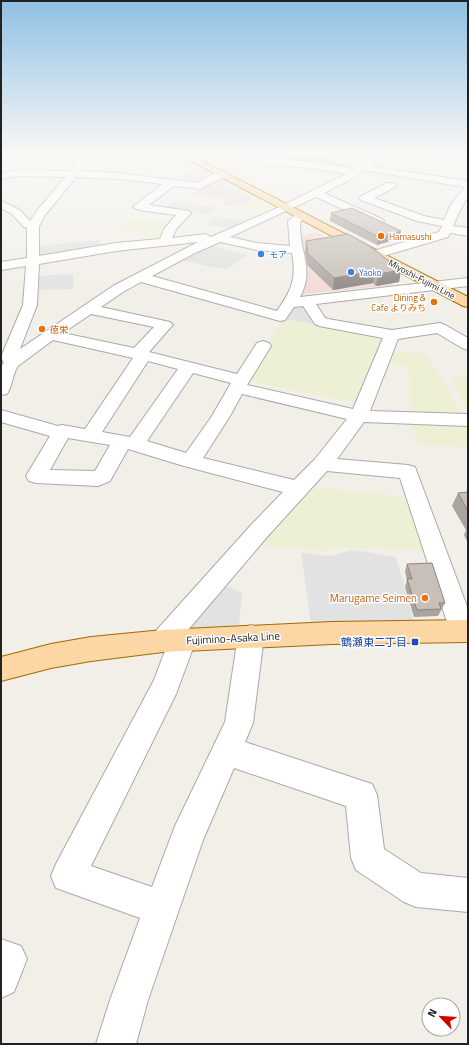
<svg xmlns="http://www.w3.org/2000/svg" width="469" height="1045" font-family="'Titillium Web','Noto Sans JP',sans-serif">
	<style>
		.commercial { fill: #f2dad9 }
		.farmland { fill: #eef0d5 }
		.forest { fill: #add19e }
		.parking { fill: #e2e2e2 }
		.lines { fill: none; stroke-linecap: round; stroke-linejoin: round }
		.minor-casing { stroke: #a9a9a9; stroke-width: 2 }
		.major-casing { stroke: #a06b00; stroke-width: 2 }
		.minor { fill: #fff; fill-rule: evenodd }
		.major { fill: #fcd6a4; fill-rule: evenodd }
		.wall { fill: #aba49e }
		.shaded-wall { fill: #8b8681 }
		.building { fill: #c7bfb8; stroke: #8b8681 }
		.food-dot { fill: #e8710a; stroke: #fff; stroke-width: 1.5 }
		.shop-dot { fill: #3f7fe0; stroke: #fff; stroke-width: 1.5 }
		.transit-dot { fill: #1a4fb4; stroke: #fff; stroke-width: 1.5 }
		.labels { text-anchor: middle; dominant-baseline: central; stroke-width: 3; stroke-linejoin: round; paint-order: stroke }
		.far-food-label { font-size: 9px; fill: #c56008; stroke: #fff; text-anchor: start }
		.far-shop-label { font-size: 9px; fill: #366cbe; stroke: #fff; text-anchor: start }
		.far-street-label { font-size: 9px; fill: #222; stroke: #fff }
		.food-label { font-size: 11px; fill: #c56008; stroke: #fff; text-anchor: end }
		.street-label { font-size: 11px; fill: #222; stroke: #fff }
		.transit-label { font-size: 11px; fill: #164399; stroke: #fff; text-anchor: end }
	</style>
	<rect width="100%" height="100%" fill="#f2efe9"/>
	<!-- commercial -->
	<path class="commercial" d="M 216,178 L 256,200 L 230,206 L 222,205 L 228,199 L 191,195 L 201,187 Z
		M 316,232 L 397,275 L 392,285 L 296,295 L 298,237 Z"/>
	<!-- farmland -->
	<path class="farmland" d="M 118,155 L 172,155 L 191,165 L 185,170 L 151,165 L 153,161 L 113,159 Z
		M 256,200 L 274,210 L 270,211 L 230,206 Z
		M 131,219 L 173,222 L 162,238 L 139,242 L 143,231 L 124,231 L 125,222 Z
		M 282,319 L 386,336 L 357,404 L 247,380 Z
		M 388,351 L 427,354 L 461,413 L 457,416 L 411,416 L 409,366 L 384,363 Z
		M 468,375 L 468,411 L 449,378 Z
		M 410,424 L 468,424 L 468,447 L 418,445 Z
		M 309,487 L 411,497 L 431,551 L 335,547 L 328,551 L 258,545 Z"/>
	<!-- forest -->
	<path class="forest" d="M 233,155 L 332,155 L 331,161 L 348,165 L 341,169 L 241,157 Z"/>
	<!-- parking -->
	<path class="parking" d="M 195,167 L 212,176 L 200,185 L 174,182 Z
		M 219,180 L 256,200 L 234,205 L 229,202 L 234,200 L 207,185 L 212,184 L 210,182 Z
		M 172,202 L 218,208 L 210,215 L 164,209 Z
		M 214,216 L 251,222 L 239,227 L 228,228 L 207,225 Z
		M 100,240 L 97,248 L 37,258 L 36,246 Z
		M 209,245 L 247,255 L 227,269 L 217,267 L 214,268 L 183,260 L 182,258 Z
		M 73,274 L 74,289 L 38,290 L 38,276 Z
		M 302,305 L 305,306 L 317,325 L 284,319 L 291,307 Z
		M 354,550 L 396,557 L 414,621 L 311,623 L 301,553 L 331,556 Z
		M 222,584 L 242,593 L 239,626 L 182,628 Z"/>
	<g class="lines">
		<defs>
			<path id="minor" d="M 1,155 L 9,155 L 4,160 L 1,161 Z
				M 58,155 L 86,155 L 79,171 L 118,173 L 198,183 C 206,178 217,170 228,173 L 229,175 L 228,177 L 217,180 L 200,189 L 174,186 L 149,205 L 189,211 L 191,213 L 177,228 L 172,238 L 206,234 L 211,237 L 282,206 L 346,174 L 311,168 L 243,162 L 222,157 L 221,155 L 236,155 L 311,162 L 353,169 L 373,155 L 383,155 L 370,166 L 468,181 L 468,197 L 462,206 L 453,226 L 468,228 L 468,236 L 450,233 L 448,237 L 377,258 L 373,257 L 371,254 L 373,251 L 439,232 L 442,226 L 417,221 L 361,200 L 360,198 L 361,196 L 387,183 L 395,183 L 396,185 L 395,187 L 374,198 L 424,216 L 444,220 L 450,206 L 465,187 L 364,170 L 353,178 L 324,193 L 382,219 L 384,221 L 382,223 L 374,223 L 316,197 L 230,237 L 257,243 L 290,246 L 288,221 L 297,214 L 305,214 L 307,216 L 300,222 C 299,251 315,270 300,297 L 468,278 L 468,286 L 316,304 L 325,318 L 328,319 L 392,330 L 440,323 L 445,325 L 468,338 L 468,350 L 462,348 L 437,333 L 398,339 L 370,411 L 468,414 L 468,426 L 364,422 L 337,459 L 408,465 L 415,467 L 468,609 L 468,640 L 463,642 L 454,639 L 450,631 L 400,478 L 327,471 L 267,537 L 188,630 L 192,632 L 196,640 L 176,694 L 91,866 L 152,887 L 175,826 L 225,722 L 238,636 L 242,628 L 251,625 L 260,628 L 264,636 L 253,723 L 245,742 L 372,784 L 377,795 L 384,849 L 421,873 L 468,878 L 468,912 L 416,907 L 404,902 L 356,870 L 351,858 L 346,806 L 234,768 L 203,840 L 148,1000 L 136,1044 L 96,1044 L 110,1000 L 140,918 L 56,888 L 51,876 L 56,864 L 154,680 L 165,651 L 163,652 L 154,649 L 150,641 L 154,633 L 251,525 L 283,492 L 184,466 L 128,449 L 110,481 L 98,486 L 36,483 L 29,481 L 26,476 L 50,436 L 1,422 L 1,410 L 58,426 L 62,425 L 85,429 L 133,358 L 53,340 L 18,366 C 12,375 13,385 7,394 L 1,395 L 1,366 L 4,363 L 1,357 L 23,305 L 26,266 L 1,270 L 1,262 L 27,258 L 27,228 L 24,227 L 12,214 L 1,208 L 1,201 L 20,210 L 30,221 L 36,212 L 65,177 L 18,176 L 1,179 L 1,173 L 18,170 L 70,171 L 75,160 L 58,159 L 56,157 ZM 76,177 L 118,179 L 162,184 L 133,207 L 139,210 L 176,215 L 164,229 L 160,239 L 116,243 L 39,256 L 39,226 L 45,215 ZM 198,242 L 113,286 L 20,349 L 37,305 L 39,264 L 116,251 ZM 220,242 L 257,250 L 292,253 C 297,279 291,291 277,311 L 152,276 L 195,253 ZM 141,282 L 280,321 L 285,320 L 294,307 L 303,306 L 315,324 L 319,326 L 383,338 L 353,409 L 247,385 L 271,346 L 269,343 L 263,341 L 257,343 L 237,374 L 149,352 L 170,328 L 173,325 L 170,322 L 101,307 L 123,292 ZM 91,314 L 154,327 L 134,348 L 63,333 ZM 148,361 L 178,369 L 130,437 L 102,432 ZM 193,373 L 231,383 L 212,416 L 186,453 L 147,441 ZM 242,394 L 347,419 L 315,459 L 294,480 L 203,458 L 230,416 ZM 68,438 L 110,445 L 95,471 L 50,470 Z
				M 413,155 L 434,155 L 454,158 L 456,155 L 466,155 L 459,163 L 456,164 L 418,158 Z
				M 1,939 L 21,946 L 27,959 L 14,992 L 1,998 Z"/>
			<path id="major" d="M 180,155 L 191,155 L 468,297 L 468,307 L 463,306 Z
				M 468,620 L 468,642 L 332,644 L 163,652 L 91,661 L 51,668 L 1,681 L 1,657 L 51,644 L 91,637 L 163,630 L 332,622 Z"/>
		</defs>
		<!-- minor casing -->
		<use href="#minor" class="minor-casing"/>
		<!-- major casing -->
		<use href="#major" class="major-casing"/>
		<!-- minor -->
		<use href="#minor" class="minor"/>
		<!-- major -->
		<use href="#major" class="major"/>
	</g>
	<!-- wall -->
	<path class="wall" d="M 331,213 L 401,231 L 400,238 L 377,245 L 330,221 Z
		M 306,241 L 401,270 L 399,282 L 376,286 L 373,283 L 333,290 L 307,265 L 305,252 Z
		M 468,492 L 468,543 L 464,535 L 466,530 L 452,506 L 458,493 Z
		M 407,564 L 445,603 L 438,616 L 414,617 L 405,587 L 407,580 L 405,571 Z"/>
	<!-- shaded-wall -->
	<path class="shaded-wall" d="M 401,231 L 400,238 L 377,245 L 379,237 Z
		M 401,270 L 399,282 L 376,286 L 378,274 Z
		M 375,271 L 373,283 L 333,290 L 334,278 Z"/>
	<!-- building -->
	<path class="building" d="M 352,208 L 401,231 L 379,237 L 331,213 Z
		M 348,234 L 368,245 L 401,270 L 378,274 L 375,271 L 334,278 L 308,254 L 306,241 Z
		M 468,492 L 468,511 L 458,493 Z
		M 432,563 L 445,603 L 439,603 L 441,609 L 417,610 L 407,579 L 412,579 L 407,564 Z"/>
	<!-- sky -->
	<linearGradient id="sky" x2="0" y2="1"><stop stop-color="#8fc0e4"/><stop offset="0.51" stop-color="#f9f8f5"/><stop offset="1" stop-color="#f9f8f5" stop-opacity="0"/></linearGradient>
	<rect width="469" height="301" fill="url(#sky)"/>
	<!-- markers -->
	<g class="food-dot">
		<circle cx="381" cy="236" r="4"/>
		<circle cx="434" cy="302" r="4"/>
		<circle cx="42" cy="329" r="4"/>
		<circle cx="425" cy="598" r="4"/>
	</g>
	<g class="shop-dot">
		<circle cx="261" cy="254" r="4"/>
		<circle cx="351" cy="272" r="4"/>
	</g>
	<rect class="transit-dot" x="411" y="638" width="8" height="8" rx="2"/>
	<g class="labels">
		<!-- far-food labels -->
		<g class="far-food-label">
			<text x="389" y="236">Hamasushi</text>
			<text x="426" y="297" text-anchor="end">Dining &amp;<tspan x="426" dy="10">Cafe よりみち</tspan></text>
			<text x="50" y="329">徳栄</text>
		</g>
		<!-- far-shop labels -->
		<g class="far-shop-label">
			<text x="269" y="254">モア</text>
			<text x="359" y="272">Yaoko</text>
		</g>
		<!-- far-street labels -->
		<g class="far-street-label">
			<text transform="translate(422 279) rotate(28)">Miyoshi-Fujimi Line</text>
		</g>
		<!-- food labels -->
		<g class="food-label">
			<text x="417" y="598">Marugame Seimen</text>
		</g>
		<!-- street labels -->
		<g class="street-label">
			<text transform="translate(233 638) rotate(-3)">Fujimino-Asaka Line</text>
		</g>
		<!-- transit labels -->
		<g class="transit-label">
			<text x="407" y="642">鶴瀬東二丁目</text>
		</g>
	</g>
	<!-- border -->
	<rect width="469" height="1045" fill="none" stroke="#222222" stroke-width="4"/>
	<!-- north arrow -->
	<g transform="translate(441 1017) rotate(295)"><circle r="19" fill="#ffffff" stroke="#a7a7a7"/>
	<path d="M0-3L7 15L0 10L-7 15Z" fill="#d40000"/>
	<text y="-6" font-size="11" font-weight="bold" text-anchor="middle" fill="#222222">N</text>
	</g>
</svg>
